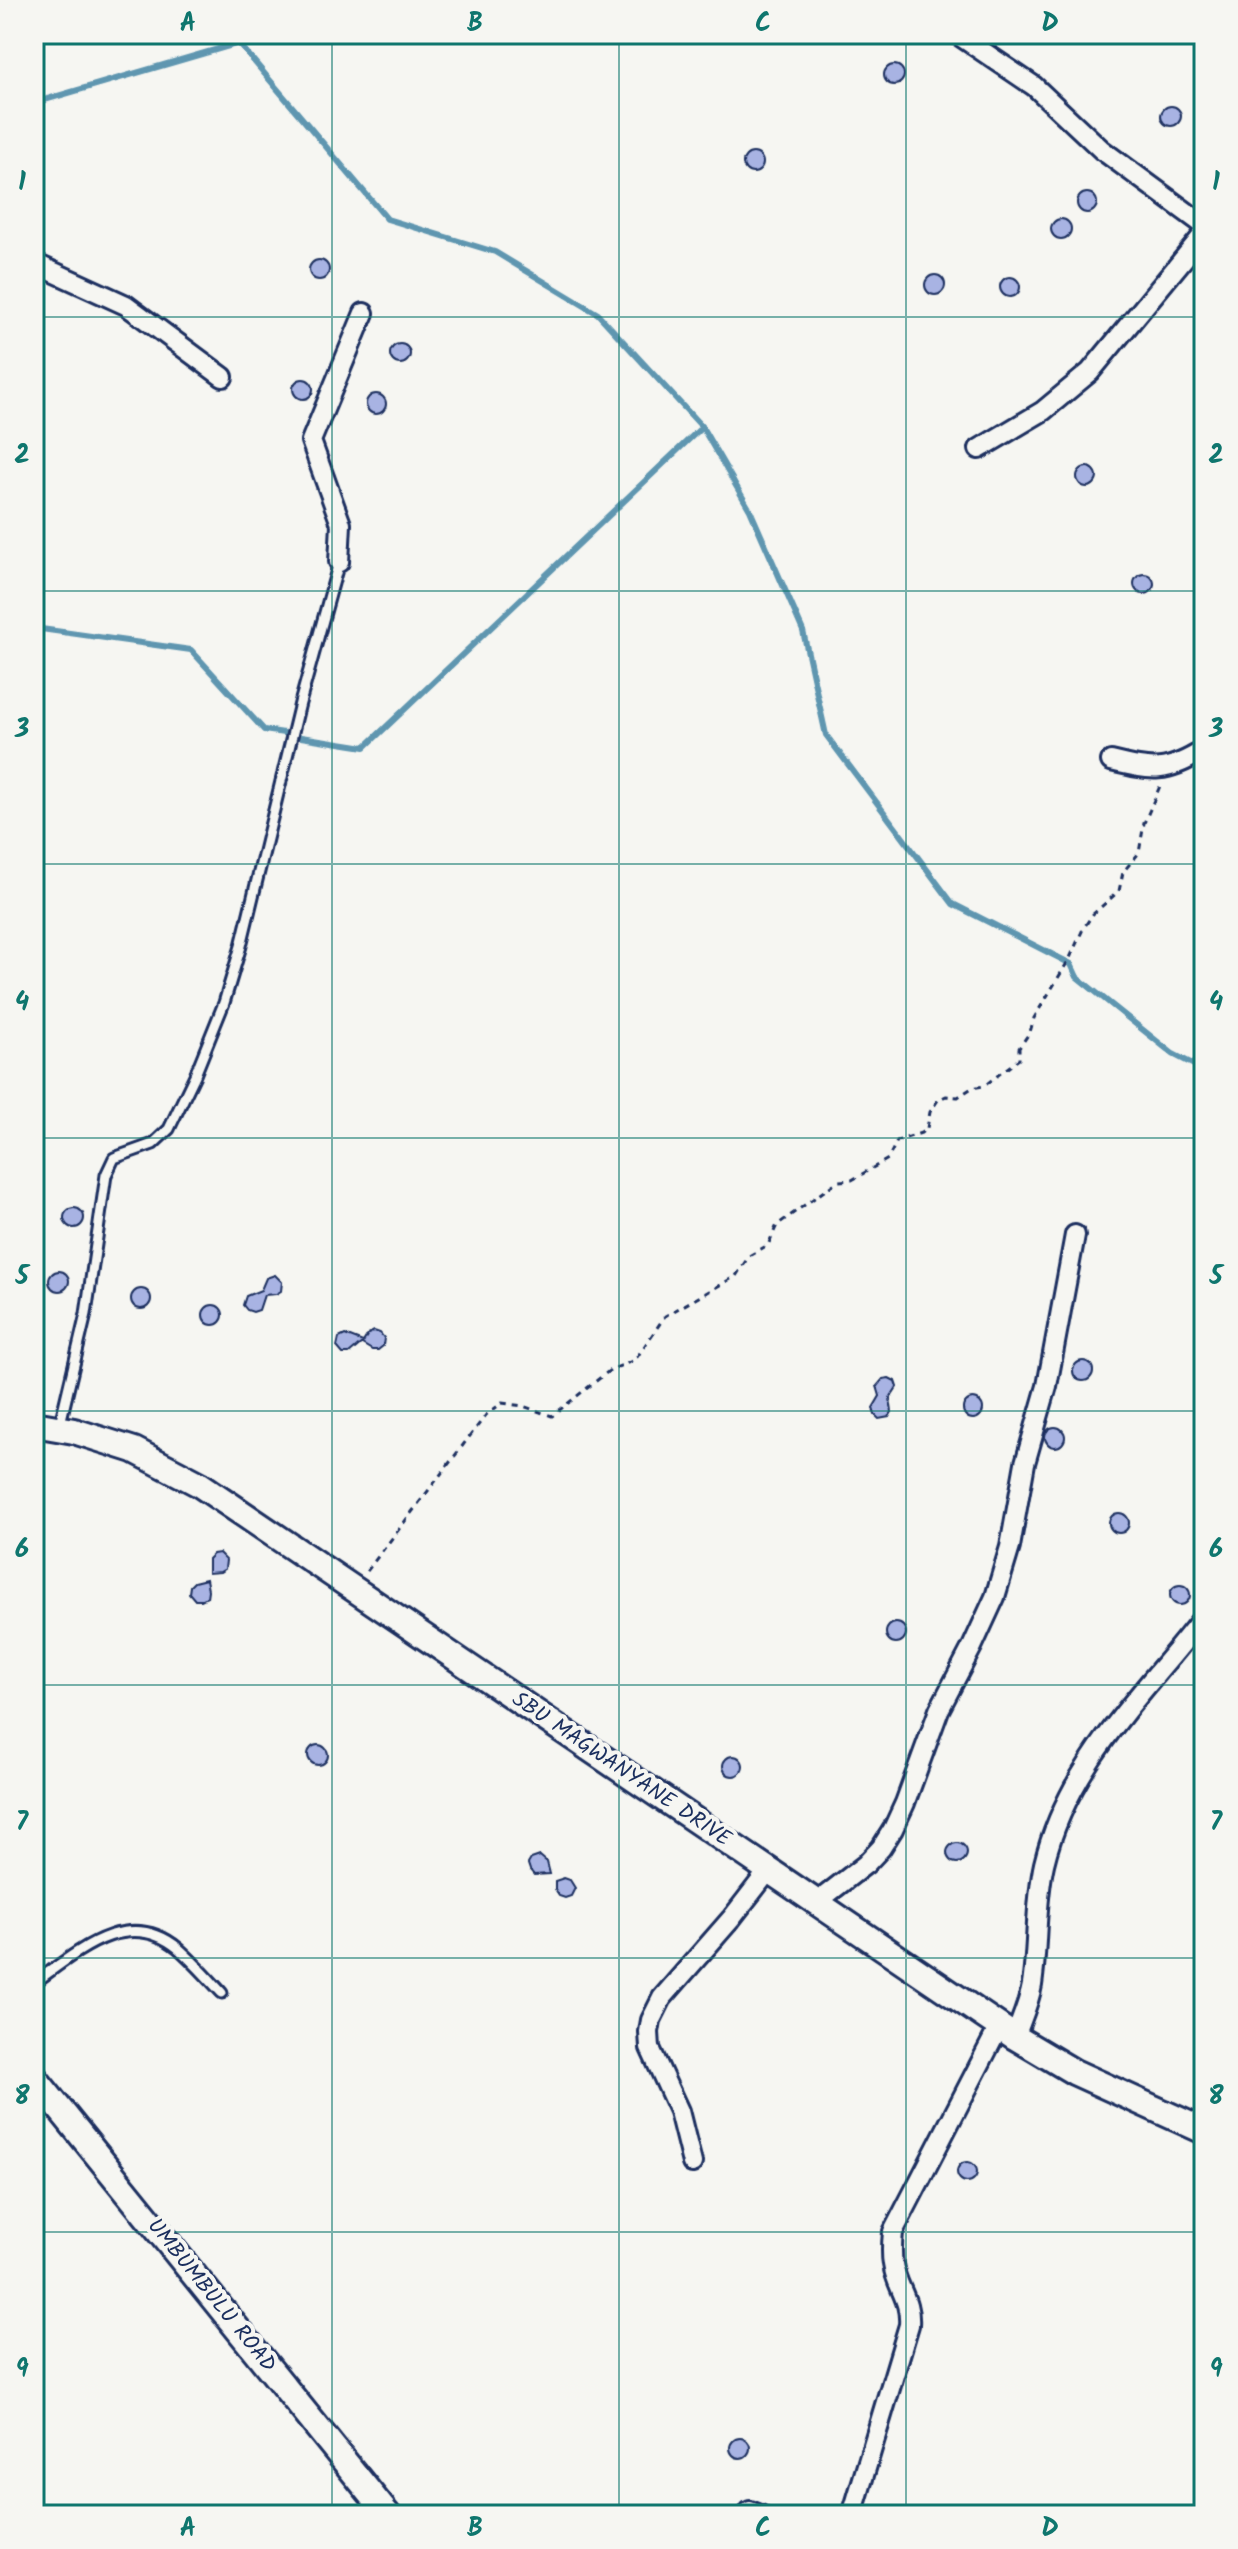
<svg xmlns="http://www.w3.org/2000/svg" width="1238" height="2549" font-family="Kalam,sans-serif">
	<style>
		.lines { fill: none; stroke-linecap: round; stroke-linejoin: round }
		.stream { stroke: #5e96b0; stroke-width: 6 }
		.building { fill: #a8b3e3; stroke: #1b2f5e; stroke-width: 2 }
		.lane-casing { stroke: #1b2f5e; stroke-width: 15 }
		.street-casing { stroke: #1b2f5e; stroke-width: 24 }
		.secondary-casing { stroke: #1b2f5e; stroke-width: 30 }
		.path { stroke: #1b2f5e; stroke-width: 3; stroke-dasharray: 6 6; stroke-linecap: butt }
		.lane { stroke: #f6f6f2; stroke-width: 9 }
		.street { stroke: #f6f6f2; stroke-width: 18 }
		.secondary { stroke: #f6f6f2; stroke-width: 24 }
		.grid { fill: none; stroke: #0f766e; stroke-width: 2; stroke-opacity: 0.55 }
		.labels { text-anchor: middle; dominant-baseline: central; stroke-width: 8; stroke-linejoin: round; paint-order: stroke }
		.street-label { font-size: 22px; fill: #1b2f5e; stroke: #f6f6f2 }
		.neatline { fill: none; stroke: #0f766e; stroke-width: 3 }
		.grid-label { font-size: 26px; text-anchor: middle; font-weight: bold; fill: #0f766e }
	</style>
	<rect width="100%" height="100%" fill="#f6f6f2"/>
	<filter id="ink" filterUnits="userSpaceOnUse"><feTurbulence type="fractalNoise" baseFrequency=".0125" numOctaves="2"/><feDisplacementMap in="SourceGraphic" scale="16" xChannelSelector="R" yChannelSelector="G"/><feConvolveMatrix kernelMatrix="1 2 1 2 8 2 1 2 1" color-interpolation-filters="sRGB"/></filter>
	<g filter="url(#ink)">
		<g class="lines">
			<!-- stream -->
			<path class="stream" d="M 231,34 L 387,219 L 495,252 L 598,314 L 702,427 L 750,510 L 803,631 L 826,735 L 953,904 L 1071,964 L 1077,977 L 1173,1054 L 1204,1070
				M 34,103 L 239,43
				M 34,628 L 191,650 L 264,730 L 284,733
				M 301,737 L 365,747 L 702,427"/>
		</g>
		<!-- building -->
		<path class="building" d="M884 75a10 10 0 1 1 20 0a10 10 0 1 1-20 0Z
			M1161 116a10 10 0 1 1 20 0a10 10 0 1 1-20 0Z
			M743 163a10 10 0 1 1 20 0a10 10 0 1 1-20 0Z
			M1077 203a10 10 0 1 1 20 0a10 10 0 1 1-20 0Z
			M1051 229a10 10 0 1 1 20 0a10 10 0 1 1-20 0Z
			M309 270a10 10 0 1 1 20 0a10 10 0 1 1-20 0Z
			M925 285a10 10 0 1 1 20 0a10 10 0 1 1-20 0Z
			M1000 287a10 10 0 1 1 20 0a10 10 0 1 1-20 0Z
			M390 354a10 10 0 1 1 20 0a10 10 0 1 1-20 0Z
			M293 389a10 10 0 1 1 20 0a10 10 0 1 1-20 0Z
			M366 404a10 10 0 1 1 20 0a10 10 0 1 1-20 0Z
			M1077 477a10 10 0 1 1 20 0a10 10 0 1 1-20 0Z
			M1134 584a10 10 0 1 1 20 0a10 10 0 1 1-20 0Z
			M64 1218a10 10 0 1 1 20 0a10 10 0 1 1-20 0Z
			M49 1281a10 10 0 1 1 20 0a10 10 0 1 1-20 0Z
			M 275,1275 L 282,1282 L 281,1291 L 276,1294 L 264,1295 L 259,1310 L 253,1312 L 247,1310 L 243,1305 L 246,1296 L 261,1290 L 266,1278 Z
			M131 1299a10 10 0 1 1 20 0a10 10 0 1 1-20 0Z
			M203 1315a10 10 0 1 1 20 0a10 10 0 1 1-20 0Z
			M 374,1331 L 380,1333 L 384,1338 L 383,1346 L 378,1350 L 372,1350 L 362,1344 L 368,1334 Z
			M 345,1335 L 363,1342 L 349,1354 L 343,1354 L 337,1347 L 339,1338 Z
			M1073 1371a10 10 0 1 1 20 0a10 10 0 1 1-20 0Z
			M 889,1378 L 895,1381 L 897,1387 L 890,1398 L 892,1412 L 889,1417 L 879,1419 L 875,1415 L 873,1408 L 880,1396 L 877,1386 L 883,1379 Z
			M963 1409a10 10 0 1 1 20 0a10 10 0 1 1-20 0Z
			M1045 1437a10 10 0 1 1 20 0a10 10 0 1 1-20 0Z
			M1109 1523a10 10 0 1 1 20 0a10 10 0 1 1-20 0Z
			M 219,1553 L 226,1560 L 225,1569 L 220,1572 L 208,1573 L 208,1559 L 213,1554 Z
			M 206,1579 L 208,1590 L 207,1597 L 201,1600 L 195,1600 L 189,1593 L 190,1586 L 194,1582 Z
			M1170 1595a10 10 0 1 1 20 0a10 10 0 1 1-20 0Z
			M886 1633a10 10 0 1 1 20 0a10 10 0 1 1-20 0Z
			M308 1755a10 10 0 1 1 20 0a10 10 0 1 1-20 0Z
			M723 1766a10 10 0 1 1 20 0a10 10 0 1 1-20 0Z
			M947 1853a10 10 0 1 1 20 0a10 10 0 1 1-20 0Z
			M 540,1856 L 547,1862 L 550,1874 L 534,1875 L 530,1870 L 528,1864 L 531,1859 Z
			M 564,1878 L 570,1880 L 575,1888 L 571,1896 L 565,1898 L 559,1896 L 555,1890 L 555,1881 Z
			M957 2172a10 10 0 1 1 20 0a10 10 0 1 1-20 0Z
			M730 2448a10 10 0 1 1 20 0a10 10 0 1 1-20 0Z"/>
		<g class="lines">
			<defs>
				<path id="lane" d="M 59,1428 L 86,1314 L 106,1175 L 114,1158 L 153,1144 L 169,1129 L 195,1075 L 224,1003 L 241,946 L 300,703 L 339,562
					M 34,1983 C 76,1953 127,1906 178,1948 C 194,1962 208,1978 222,1993"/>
				<path id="street" d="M 957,34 L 1034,86 L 1102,150 L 1204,225
					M 34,263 L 126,305 L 223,377
					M 979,449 L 1043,411 L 1090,372 L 1204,234
					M 339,562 L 341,524 L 311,441 L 364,313
					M 1111,761 C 1153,771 1166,774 1204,750
					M 817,1902 L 866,1864 L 881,1848 L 893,1829 L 905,1803 L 939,1710 L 972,1647 L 995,1597 L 1010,1547 L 1025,1463 L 1047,1386 L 1075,1235
					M 1015,2037 C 1021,2020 1029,2003 1032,1985 C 1038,1945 1035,1904 1044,1864 C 1068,1763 1143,1695 1204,1616
					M 692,2163 L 679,2111 L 650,2048 L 649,2032 L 651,2020 L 662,1998 L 731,1919 L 769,1870
					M 750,2511 L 760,2515
					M 852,2515 L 909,2325 C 911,2299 896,2287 893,2264 C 891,2253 892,2242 893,2232 L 1000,2025"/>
				<path id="secondary" d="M 34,1424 L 74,1431 L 134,1450 L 199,1484 L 1015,2037 L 1074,2072 L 1204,2131
					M 34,2077 L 388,2515"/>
			</defs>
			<!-- lane casing -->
			<use href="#lane" class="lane-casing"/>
			<!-- street casing -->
			<use href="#street" class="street-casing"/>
			<!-- secondary casing -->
			<use href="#secondary" class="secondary-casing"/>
			<!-- path -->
			<path class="path" d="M 367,1571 L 486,1415 L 502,1403 L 523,1406 L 552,1416 L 610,1370 L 635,1360 L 665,1316 L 736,1276 L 749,1256 L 768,1245 L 777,1225 L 838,1181 L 852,1180 L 888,1159 L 897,1141 L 921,1133 L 927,1128 L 930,1112 L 938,1100 L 946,1096 L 958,1097 L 972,1088 L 984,1086 L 1019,1059 L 1019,1048 L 1030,1032 L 1034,1018 L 1070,958 L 1083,929 L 1093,914 L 1119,891 L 1123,872 L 1139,853 L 1144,823 L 1160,786"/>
			<!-- lane -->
			<use href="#lane" class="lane"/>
			<!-- street -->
			<use href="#street" class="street"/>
			<!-- secondary -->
			<use href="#secondary" class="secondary"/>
		</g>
	</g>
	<!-- grid -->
	<path class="grid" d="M 332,34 L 332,2515M 619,34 L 619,2515M 906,34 L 906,2515M 34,317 L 1204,317M 34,591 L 1204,591M 34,864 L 1204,864M 34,1138 L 1204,1138M 34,1411 L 1204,1411M 34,1685 L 1204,1685M 34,1958 L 1204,1958M 34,2232 L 1204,2232"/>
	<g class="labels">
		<!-- street labels -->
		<g class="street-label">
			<text transform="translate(621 1770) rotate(34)">SBU MAGWANYANE DRIVE</text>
			<text transform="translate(211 2296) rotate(51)">UMBUMBULU ROAD</text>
		</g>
	</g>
	<!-- margin -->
	<rect width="1238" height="2549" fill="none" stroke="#f6f6f2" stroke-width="88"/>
	<rect x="44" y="44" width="1150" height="2461" class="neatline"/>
	<g class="grid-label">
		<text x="188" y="31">A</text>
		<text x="475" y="31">B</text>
		<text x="763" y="31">C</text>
		<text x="1050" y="31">D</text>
		<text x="22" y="190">1</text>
		<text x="1216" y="190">1</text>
		<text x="22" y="463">2</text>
		<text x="1216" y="463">2</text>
		<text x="22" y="737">3</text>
		<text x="1216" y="737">3</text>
		<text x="22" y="1010">4</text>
		<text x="1216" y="1010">4</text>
		<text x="22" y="1284">5</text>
		<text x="1216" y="1284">5</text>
		<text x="22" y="1557">6</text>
		<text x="1216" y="1557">6</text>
		<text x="22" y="1830">7</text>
		<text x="1216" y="1830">7</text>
		<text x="22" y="2104">8</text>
		<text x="1216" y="2104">8</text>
		<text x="22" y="2377">9</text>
		<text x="1216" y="2377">9</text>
		<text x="188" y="2536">A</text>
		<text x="475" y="2536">B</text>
		<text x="763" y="2536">C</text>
		<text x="1050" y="2536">D</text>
	</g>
</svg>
